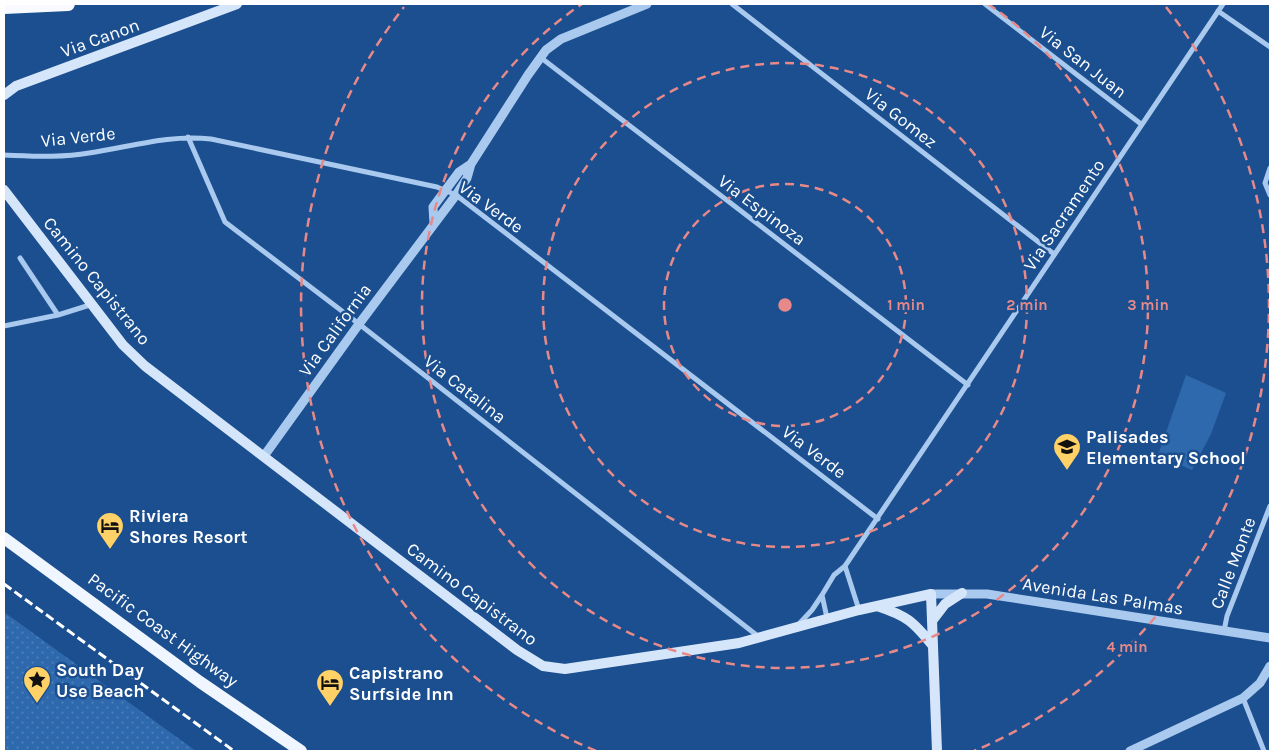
<svg xmlns="http://www.w3.org/2000/svg" width="1274" height="755" font-family="Karla,sans-serif">
	<style>
		.grass { fill: #2e69ad }
		.park { fill: url(#park-dots) }
		.lines { fill: none; stroke-linecap: round; stroke-linejoin: round }
		.minor { stroke: #a9c9ee; stroke-width: 5 }
		.tertiary { stroke: #a9c9ee; stroke-width: 9 }
		.secondary { stroke: #d6e6fa; stroke-width: 10 }
		.primary { stroke: #f0f6ff; stroke-width: 12 }
		.trunk { stroke: #f8faff; stroke-width: 14 }
		.rail { stroke: #fff; stroke-width: 3; stroke-dasharray: 9 4; stroke-linecap: butt }
		.ring { fill: none; stroke: #e88989; stroke-width: 2.5; stroke-dasharray: 9 6 }
		.labels { text-anchor: middle; dominant-baseline: central; stroke-width: 5; stroke-linejoin: round; paint-order: stroke }
		.street-label { font-size: 18px; fill: #fff; stroke: #1b4f8f }
		.poi-label { font-size: 18px; font-weight: bold; fill: #fff; stroke: #1b4f8f; text-anchor: start }
		.centre { fill: #e88989; stroke: #1b4f8f; stroke-width: 2.5 }
		.ring-label { font-size: 15px; text-anchor: middle; font-weight: bold; fill: #e88989; stroke: #1b4f8f; stroke-width: 5; stroke-linejoin: round; paint-order: stroke }
	</style>
	<defs>
		<pattern id="park-dots" width="8" height="8" patternUnits="userSpaceOnUse" patternTransform="scale(1.25)"><rect width="8" height="8" fill="#2e69ad"/><path d="M2 2h.1M6 6h.1" fill="none" stroke="#4d80b9" stroke-width="1.8" stroke-linecap="round"/></pattern>
	</defs>
	<rect width="100%" height="100%" fill="#1b4f8f"/>
	<!-- grass -->
	<path class="grass" d="M 1186,375 L 1226,393 L 1211,434 L 1192,470 L 1158,455 Z"/>
	<!-- park -->
	<path class="park" d="M 4,612 L 196,751 L 4,751 Z"/>
	<g class="lines">
		<!-- minor -->
		<path class="minor" d="M 732,4 L 1054,254
			M 985,4 L 1141,124
			M 1218,11 L 1270,47
			M 540,57 L 968,385
			M 188,137 L 225,222 L 359,324 L 759,637
			M 4,155 C 32,156 61,158 89,153 C 130,147 169,134 211,139 L 437,187 L 456,195 L 878,519
			M 1270,168 L 1265,183 L 1270,195
			M 20,258 L 58,315
			M 4,326 L 58,315 L 93,304
			M 845,566 L 859,610
			M 827,618 L 822,595 L 834,575 L 845,566 L 1223,4
			M 798,625 L 812,610 L 822,595
			M 1224,631 L 1227,616 L 1270,506
			M 1243,698 L 1264,751"/>
		<!-- tertiary -->
		<path class="tertiary" d="M 434,224 L 433,207 L 459,172 L 471,164
			M 264,456 L 359,324 L 456,195 L 467,178 L 471,164 L 528,75 L 546,50 L 561,39 L 647,4
			M 931,594 L 987,594 L 1270,638
			M 1130,751 L 1243,698 L 1260,683 L 1270,666"/>
		<!-- secondary -->
		<path class="secondary" d="M 4,95 L 16,86 L 237,4
			M 4,190 L 123,345 L 145,366 L 517,650 L 543,666 L 565,669 L 739,643 L 859,610 L 931,594 L 937,751
			M 877,606 C 907,616 913,621 933,646
			M 932,621 L 945,604 L 962,593"/>
		<!-- primary -->
		<path class="primary" d="M 4,538 L 200,682 L 301,751"/>
		<!-- trunk -->
		<path class="trunk" d="M 4,7 L 68,4"/>
		<!-- rail -->
		<path class="rail" d="M 4,584 L 234,751"/>
	</g>
	<!-- distance rings -->
	<g class="ring">
		<circle cx="785" cy="305" r="121"/>
		<circle cx="785" cy="305" r="242"/>
		<path d="M988 4A363 363 0 1 1 582 4"/>
		<path d="M596 751A484 484 0 0 1 404 7M1166 7A484 484 0 0 1 974 751"/>
	</g>
	<!-- icons -->
	<defs>
		<symbol id="school-pin" viewBox="-11 -11 22 30"><path d="M0 17L-7.5 6A9.5 9.5 0 1 1 7.5 6Z" fill="#ffd166" stroke="#1b4f8f"/><path d="M0-5L7-2L0 1L-7-2ZM-4 1L0 2.5L4 1V4Q0 6-4 4Z" fill="#111"/></symbol>
		<symbol id="hotel-pin" viewBox="-11 -11 22 30"><path d="M0 17L-7.5 6A9.5 9.5 0 1 1 7.5 6Z" fill="#ffd166" stroke="#1b4f8f"/><path d="M-6-4.5h1.5V1H6V5H4.5V3h-9V5H-6ZM-4 0a1.8 1.8 0 1 1 3.6 0ZM.5 0V-2.5h3Q6-2.5 6 0Z" fill="#111"/></symbol>
		<symbol id="sight-pin" viewBox="-11 -11 22 30"><path d="M0 17L-7.5 6A9.5 9.5 0 1 1 7.5 6Z" fill="#ffd166" stroke="#1b4f8f"/><path d="M0-6L1.8-2.2L6-1.7L2.9 1.2L3.7 5.4L0 3.3L-3.7 5.4L-2.9 1.2L-6-1.7L-1.8-2.2Z" fill="#111"/></symbol>
	</defs>
	<g fill-rule="evenodd">
		<use href="#school-pin" x="1051" y="431" width="32" height="43"/>
		<use href="#hotel-pin" x="94" y="510" width="32" height="43"/>
		<use href="#sight-pin" x="21" y="664" width="32" height="43"/>
		<use href="#hotel-pin" x="314" y="667" width="32" height="43"/>
	</g>
	<g class="labels">
		<!-- street labels -->
		<g class="street-label">
			<text transform="translate(100 38) rotate(-20)">Via Canon</text>
			<text transform="translate(1083 62) rotate(38)">Via San Juan</text>
			<text transform="translate(901 118) rotate(38)">Via Gomez</text>
			<text transform="translate(78 137) rotate(-6)">Via Verde</text>
			<text transform="translate(491 207) rotate(36)">Via Verde</text>
			<text transform="translate(762 210) rotate(37)">Via Espinoza</text>
			<text transform="translate(1064 215) rotate(-56)">Via Sacramento</text>
			<text transform="translate(97 281) rotate(51)">Camino Capistrano</text>
			<text transform="translate(335 330) rotate(-54)">Via California</text>
			<text transform="translate(465 389) rotate(38)">Via Catalina</text>
			<text transform="translate(814 452) rotate(37)">Via Verde</text>
			<text transform="translate(1233 563) rotate(-69)">Calle Monte</text>
			<text transform="translate(472 594) rotate(37)">Camino Capistrano</text>
			<text transform="translate(1103 596) rotate(9)">Avenida Las Palmas</text>
			<text transform="translate(163 630) rotate(36)">Pacific Coast Highway</text>
		</g>
		<!-- poi labels -->
		<g class="poi-label">
			<text x="1086" y="437">Palisades<tspan x="1086" dy="21">Elementary School</tspan></text>
			<text x="129" y="516">Riviera<tspan x="129" dy="21">Shores Resort</tspan></text>
			<text x="56" y="670">South Day<tspan x="56" dy="21">Use Beach</tspan></text>
			<text x="349" y="673">Capistrano<tspan x="349" dy="21">Surfside Inn</tspan></text>
		</g>
	</g>
	<circle cx="785" cy="305" r="8" class="centre"/>
	<g class="ring-label">
		<text x="906" y="310">1 min</text>
		<text x="1027" y="310">2 min</text>
		<text x="1148" y="310">3 min</text>
		<text x="1127" y="652">4 min</text>
	</g>
	<!-- border -->
	<rect width="1274" height="755" fill="none" stroke="#ffffff" stroke-width="10"/>
</svg>
